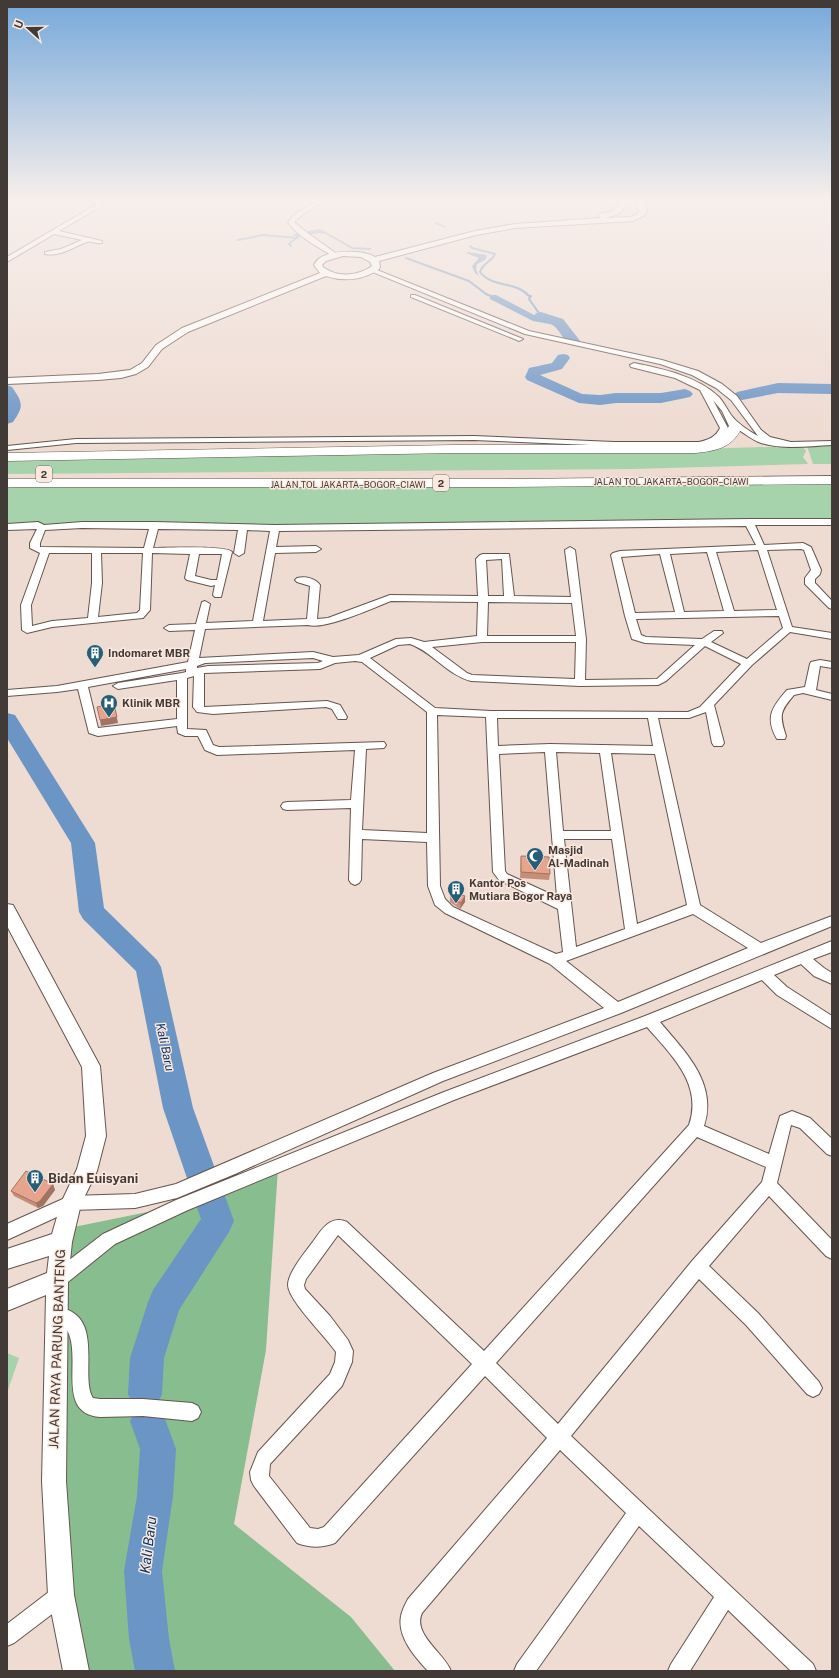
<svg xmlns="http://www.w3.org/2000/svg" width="839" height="1678" font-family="'Public Sans',sans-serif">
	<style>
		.green { fill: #a6d2ac }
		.forest { fill: #88bd90 }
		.water { fill: #6b95c5 }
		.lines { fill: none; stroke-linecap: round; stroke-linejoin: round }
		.stream { stroke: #6b95c5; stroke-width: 2 }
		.canal { fill: #6b95c5; fill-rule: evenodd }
		.river { fill: #6b95c5; fill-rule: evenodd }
		.street-casing { stroke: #65554e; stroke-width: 2 }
		.secondary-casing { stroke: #65554e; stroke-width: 2 }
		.highway-casing { stroke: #65554e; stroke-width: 1 }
		.street { fill: #fff; fill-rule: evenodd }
		.secondary { fill: #fff; fill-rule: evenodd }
		.highway { fill: #fff; fill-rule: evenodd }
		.wall { fill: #c68d78 }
		.shaded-wall { fill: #a17362 }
		.building { fill: #e6a48c; stroke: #a17362 }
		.labels { text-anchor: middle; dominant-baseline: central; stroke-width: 3; stroke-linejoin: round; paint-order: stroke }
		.far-street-label { font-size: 9px; fill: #423a37; stroke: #fbe8df }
		.shield { fill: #fbe8df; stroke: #7a6e69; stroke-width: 1 }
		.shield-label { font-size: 10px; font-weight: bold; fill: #423a37 }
		.poi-label { font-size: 11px; font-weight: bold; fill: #423a37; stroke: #fbe8df; text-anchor: start }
		.water-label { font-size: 12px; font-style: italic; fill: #01305d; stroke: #fbe8df }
		.near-poi-label { font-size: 13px; font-weight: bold; fill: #423a37; stroke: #fbe8df; text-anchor: start }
		.near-street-label { font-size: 13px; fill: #423a37; stroke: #fbe8df }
		.near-water-label { font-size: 14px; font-style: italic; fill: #01305d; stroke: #fbe8df }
	</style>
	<rect width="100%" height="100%" fill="#eedbd2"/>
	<!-- green -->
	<path class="green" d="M 832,444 L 832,464 L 813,464 L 807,446 Z
		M 802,446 L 806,451 L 803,457 L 808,464 L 632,469 L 7,474 L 7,457 L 696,449 Z
		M 832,480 L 832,522 L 7,527 L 7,488 L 51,483 Z
		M 7,1353 L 19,1358 L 7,1393 Z"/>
	<!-- forest -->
	<path class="forest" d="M 278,1168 L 266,1350 L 234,1524 L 351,1617 L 395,1671 L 76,1671 L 61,1592 L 64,1229 L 182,1205 Z"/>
	<!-- water -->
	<path class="water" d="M 468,252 L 486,255 L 487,256 L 485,260 L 477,264 L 476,270 L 479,276 L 475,273 L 472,266 L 479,258 L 466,253 Z"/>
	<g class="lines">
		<!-- stream -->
		<path class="stream" d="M 436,223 L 445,227
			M 324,232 L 352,248 L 370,249
			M 238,240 L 263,235 L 298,238 L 297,235
			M 291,246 L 289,244 L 295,239
			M 470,246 L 472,248 L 495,254 C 492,262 484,261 480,272 C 492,288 516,281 529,296 L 531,296 L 529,299 L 541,316
			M 406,258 L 469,281 L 486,294 L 493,297"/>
		<!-- canal -->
		<path class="canal" d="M 319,229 L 327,232 L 324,234 L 319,233 L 297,237 L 293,235 L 297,233 Z
			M 490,295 L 496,295 L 538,317 L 564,322 L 565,324 L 561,326 L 533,321 L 490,299 Z"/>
		<!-- river -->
		<path class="river" d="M 541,312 L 563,319 L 581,342 L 579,345 C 565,349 563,333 554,326 C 548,321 539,322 534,316 L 536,313 Z
			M 563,354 L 568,355 L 570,358 L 562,369 L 540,375 L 582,394 L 600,395 L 616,393 L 661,393 L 685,389 L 690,391 L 693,394 L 690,397 L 661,403 L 616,403 L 600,405 L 579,403 L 527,380 L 525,377 L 529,368 L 552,363 L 558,355 Z
			M 778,383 L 832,384 L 832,394 L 778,393 L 742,400 L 737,398 L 734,395 L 737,392 Z
			M 7,385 L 12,387 C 23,403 24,406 13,422 L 7,424 Z
			M 7,713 L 15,715 L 95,843 L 104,908 L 157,960 L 161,967 L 193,1108 L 234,1221 L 229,1232 L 179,1310 L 164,1358 L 162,1394 L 156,1407 L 161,1408 L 176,1449 L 173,1496 L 162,1571 L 169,1639 L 175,1671 L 135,1671 L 129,1639 L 124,1571 L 137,1496 L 140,1449 L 130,1421 L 137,1408 L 133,1406 L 128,1394 L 130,1358 L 148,1302 L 153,1290 L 201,1219 L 163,1108 L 136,971 L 83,919 L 79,912 L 71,843 L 7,738 Z"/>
		<defs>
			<path id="street" d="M 90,201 L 100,201 L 105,204 L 59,231 L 102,241 L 102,243 C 97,244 92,241 87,242 C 73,247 60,257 45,254 L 45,252 L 61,249 L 82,240 L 54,234 L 7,262 L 7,257 L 97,204 Z
				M 317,201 L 324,201 L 303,214 L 294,222 L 306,232 L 337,254 L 337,256 L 333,256 C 318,247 298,237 288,222 L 295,214 Z
				M 372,268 L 529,331 L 662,360 L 698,371 L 722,384 L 737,396 L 761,430 L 770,437 L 791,442 L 832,441 L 832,445 C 809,446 783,450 761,443 C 749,439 740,428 729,426 L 722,411 L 713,400 L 728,428 L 720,440 L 714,443 L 699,446 L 614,446 L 474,440 L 76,443 L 7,450 L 7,446 L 76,439 L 474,436 L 614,442 L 699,442 C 708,440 716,437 720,428 L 700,390 L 675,378 L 631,367 L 630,365 L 634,363 C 663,369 697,376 719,397 C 724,403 727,409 731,415 C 737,423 749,431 758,436 L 731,400 L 716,388 L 692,375 L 660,364 L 525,334 L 370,271 L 370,269 Z
				M 411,295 L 415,295 L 523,339 L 519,341 L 517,340 L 411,297 Z
				M 749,519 L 832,519 L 832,525 L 755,525 L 764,545 L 803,543 L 811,547 L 821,570 L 820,574 L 815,579 L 815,583 L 832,601 L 832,609 L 829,608 L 805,584 L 805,578 L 811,570 L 804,550 L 801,549 L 767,550 L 792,627 L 832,633 L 832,639 L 790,632 L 752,665 L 714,705 L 724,743 L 722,746 L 714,746 L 712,743 L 706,712 L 689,718 L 658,718 L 700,905 L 761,943 L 832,916 L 832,926 L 621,1013 L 443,1081 L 235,1174 L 177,1198 L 135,1208 L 72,1210 L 7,1240 L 7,1224 L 65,1198 L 71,1196 L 135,1194 L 176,1184 L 433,1073 L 604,1008 L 550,964 L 445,913 L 435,905 L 428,886 L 427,842 L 362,839 L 361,880 L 359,883 L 355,885 L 351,883 L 349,880 L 351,808 L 287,810 L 283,809 L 281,806 L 283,803 L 287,802 L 351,800 L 355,750 L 217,755 L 205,750 L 198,736 L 185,736 L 178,733 L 177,726 L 98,736 L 89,733 L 78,689 L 57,692 L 7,696 L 7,690 L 57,686 L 188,662 L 195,630 L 169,631 L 164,628 L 169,625 L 196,624 L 202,602 L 205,601 L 210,604 L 206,623 L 253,621 L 270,531 L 247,530 L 244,553 L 239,556 L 234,553 L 238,530 L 158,529 L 153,548 C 166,548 226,545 232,552 L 221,597 L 215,597 L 213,595 L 215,585 L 211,586 L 187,580 L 185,578 L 190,554 L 152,553 L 150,610 L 143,618 L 52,627 L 27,633 L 22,630 L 21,605 L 40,553 L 30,548 L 30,543 L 37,529 L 7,530 L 7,524 L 38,522 L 44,525 L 82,522 L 154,522 L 275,525 ZM 746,526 L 756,545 L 620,551 L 613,553 L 611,555 L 625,616 L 632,639 L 645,643 L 695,645 L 657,679 L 585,680 L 586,639 L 575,550 L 570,547 L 565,550 L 571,597 L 514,596 L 509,554 L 483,554 L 480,555 L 476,559 L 478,596 L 390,595 L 328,618 L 317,619 L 320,585 C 315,578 305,576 297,578 L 295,580 L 297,582 L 310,586 L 307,619 L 263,621 L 275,553 L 316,552 L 321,549 L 316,546 L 276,547 L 279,531 ZM 82,528 L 149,529 L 144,548 L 40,547 L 40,543 L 45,530 ZM 758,550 L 777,610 L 734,611 L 716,552 ZM 707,552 L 724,611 L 684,612 L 670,554 ZM 49,553 L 92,553 L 92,583 L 88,618 L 52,621 L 32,626 L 31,605 ZM 101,553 L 143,553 L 140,610 L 137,613 L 98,617 L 102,583 ZM 199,554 L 222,554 L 217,580 L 211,580 L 195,576 ZM 660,554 L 675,612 L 635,613 L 621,557 ZM 502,559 L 504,596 L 488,596 L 486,560 ZM 391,601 L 478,602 L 477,636 L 424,642 L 411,638 L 396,639 L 359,655 L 333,657 L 313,652 L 199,658 L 205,629 L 308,625 C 324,630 374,608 391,601 ZM 488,602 L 572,603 L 576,636 L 487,636 ZM 779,616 L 783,628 L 747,659 L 711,642 L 723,633 L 722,631 L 714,631 L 702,639 L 646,637 L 641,635 L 636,619 ZM 482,642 L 576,642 L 575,679 L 472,675 L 467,673 L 432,647 ZM 410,644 C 433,652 447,675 471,681 L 580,686 L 658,685 L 666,681 L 705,646 L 741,664 L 700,707 L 688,712 L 491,711 L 435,708 L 370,658 L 398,645 ZM 313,658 L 323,661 L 318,663 L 208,666 L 197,668 L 197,666 L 205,663 ZM 355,661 L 362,662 L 427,712 L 427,833 L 362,830 L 366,749 L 384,748 L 386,745 L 384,742 L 219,747 L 213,745 L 206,730 L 187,729 L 187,678 L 194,676 L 193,707 L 197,712 L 213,714 L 326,707 L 332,709 L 338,719 L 346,719 L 347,717 L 340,705 L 327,701 L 204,707 L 204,673 L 320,669 L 335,663 ZM 186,669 L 186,672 L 182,673 L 118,683 L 113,686 L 118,689 L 177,680 L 177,719 L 98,728 L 88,687 ZM 437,715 L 486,717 L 493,872 L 499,880 L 558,909 L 563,952 L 556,954 L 453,907 L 445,899 L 440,886 ZM 497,718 L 648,718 L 653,746 L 550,744 L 498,746 ZM 545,752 L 557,897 L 507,874 L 505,871 L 499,754 ZM 556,752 L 600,753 L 611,831 L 563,831 ZM 611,753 L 655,754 L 687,905 L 637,924 ZM 564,839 L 612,839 L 625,929 L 576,947 ZM 693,914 L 748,948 L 618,1002 L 566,961 Z
				M 820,660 L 832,662 L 832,668 L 820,666 L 816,690 L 832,694 L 832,700 L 803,693 L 794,695 C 780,711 779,715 786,736 L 785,739 L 777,739 C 764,717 773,706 787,690 L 805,687 L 810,664 L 811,662 Z
				M 832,941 L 832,952 L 813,959 L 824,968 L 832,973 L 832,984 L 814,976 L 801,964 L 774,975 L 787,987 L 832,1016 L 832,1029 L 777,995 L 762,980 L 660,1022 C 685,1052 718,1083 704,1126 L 769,1154 L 780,1116 L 792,1111 L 810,1118 L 832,1139 L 832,1156 L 827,1154 L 800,1128 L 791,1125 L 777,1183 L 832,1240 L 832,1259 L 826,1256 L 769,1196 L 709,1266 L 758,1313 L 819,1382 L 822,1388 L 819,1394 L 813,1397 L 807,1394 L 746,1325 L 699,1279 L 571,1436 L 813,1664 L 816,1671 L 791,1671 L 728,1610 L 690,1671 L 668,1671 L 671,1664 L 714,1597 L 639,1526 L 536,1671 L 514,1671 L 517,1664 L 626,1513 L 560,1450 L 422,1613 C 412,1634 444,1653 451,1671 L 428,1671 C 415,1657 397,1637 401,1616 C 402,1610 405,1605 408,1599 L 547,1438 L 485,1376 L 335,1543 C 321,1548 311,1548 297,1543 L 254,1486 L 251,1480 L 250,1472 L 258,1452 L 330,1374 L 335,1362 L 336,1352 C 326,1337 288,1300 288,1285 C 288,1271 309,1248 317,1236 C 325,1225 333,1216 347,1222 L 484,1351 L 689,1125 C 703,1084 672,1056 647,1027 L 454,1100 L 188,1210 L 115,1244 L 63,1286 L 57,1288 L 51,1286 L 49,1280 L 51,1274 L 103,1234 L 176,1200 L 444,1092 L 645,1016 ZM 697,1137 L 766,1167 L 762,1182 L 692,1261 L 558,1424 L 496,1363 ZM 338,1235 L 472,1364 L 324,1527 L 318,1529 L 310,1528 L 269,1476 L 270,1464 L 342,1386 L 352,1362 L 353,1351 L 348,1340 L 330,1316 L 305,1289 L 304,1285 L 306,1279 Z
				M 68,1310 C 102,1324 80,1378 93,1398 L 100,1399 L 143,1399 L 192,1403 L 198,1406 L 201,1412 L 198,1418 L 192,1421 L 143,1416 L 100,1417 C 53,1413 85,1353 65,1327 L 56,1330 L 50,1328 L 48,1322 L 50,1316 Z
				M 61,1585 L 68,1588 L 71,1595 L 68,1602 L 14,1643 L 7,1646 L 7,1624 L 54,1588 Z"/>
			<path id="secondary" d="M 621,201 L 629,201 L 619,214 L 605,218 L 631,217 L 638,214 L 639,210 L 637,207 L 638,201 L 646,201 L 645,207 L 647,210 L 645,215 L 633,221 L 515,228 L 476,235 L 379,261 L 380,267 L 379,269 C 364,280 344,282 326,276 L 188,332 L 162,349 L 148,367 L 136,374 L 121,378 L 98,380 L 7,384 L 7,378 L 98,374 L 130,370 L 142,363 L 156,345 L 182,328 L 320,273 L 314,265 C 315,263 318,259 320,258 C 331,250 364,250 375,257 L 475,231 L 515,224 L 601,218 L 598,216 L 599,214 L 613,211 ZM 343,256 L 361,257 L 370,262 L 372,266 C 358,276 337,278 323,267 L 322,265 L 326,261 Z
				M 7,904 L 13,905 L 100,1066 L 106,1136 L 97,1171 L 81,1204 L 72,1242 L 68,1280 L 66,1481 L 74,1595 L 89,1671 L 63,1671 L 48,1595 L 42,1481 L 46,1295 L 7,1311 L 7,1289 L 47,1273 L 49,1256 L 7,1269 L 7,1249 L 52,1234 L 61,1203 L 77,1169 L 86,1136 L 82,1067 L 7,926 Z"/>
			<path id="highway" d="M 734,425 L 739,426 L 741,429 C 732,448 715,451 696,453 L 454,453 L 7,461 L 7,453 L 454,445 L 696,445 C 713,442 719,441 729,426 Z
				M 832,476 L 832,484 L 505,487 L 7,487 L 7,479 L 505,479 Z"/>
		</defs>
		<!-- street casing -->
		<use href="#street" class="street-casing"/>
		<!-- secondary casing -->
		<use href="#secondary" class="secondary-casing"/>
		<!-- highway casing -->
		<use href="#highway" class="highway-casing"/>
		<!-- street -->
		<use href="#street" class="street"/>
		<!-- secondary -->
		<use href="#secondary" class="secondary"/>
		<!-- highway -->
		<use href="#highway" class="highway"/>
	</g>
	<!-- wall -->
	<path class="wall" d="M 521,856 L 550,874 L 549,880 L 520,878 Z
		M 450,896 L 465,896 L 465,902 L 460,909 L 450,902 Z
		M 53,1184 L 55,1190 L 43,1206 L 38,1208 L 14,1196 L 11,1191 Z"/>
	<!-- shaded-wall -->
	<path class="shaded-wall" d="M 114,704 L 118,723 L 101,726 L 100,720 Z
		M 465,896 L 465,902 L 460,909 L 461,903 Z
		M 53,1184 L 55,1190 L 43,1206 L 38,1208 L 36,1203 Z"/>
	<!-- building -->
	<path class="building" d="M 114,704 L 117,717 L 100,720 L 97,707 Z
		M 521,856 L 549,857 L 550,874 L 521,872 Z
		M 454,892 L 465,896 L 461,903 L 450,896 Z
		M 26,1171 L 53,1184 L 40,1201 L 36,1203 L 11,1191 Z"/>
	<!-- sky -->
	<linearGradient id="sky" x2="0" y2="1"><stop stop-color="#76a8da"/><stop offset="0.46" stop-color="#f7efeb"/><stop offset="1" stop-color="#f7efeb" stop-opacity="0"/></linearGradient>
	<rect width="839" height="436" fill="url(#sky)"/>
	<!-- icons -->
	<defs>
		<symbol id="building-pin" viewBox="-11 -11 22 30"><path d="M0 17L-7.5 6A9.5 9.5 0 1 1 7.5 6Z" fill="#265e78" stroke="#fbe8df"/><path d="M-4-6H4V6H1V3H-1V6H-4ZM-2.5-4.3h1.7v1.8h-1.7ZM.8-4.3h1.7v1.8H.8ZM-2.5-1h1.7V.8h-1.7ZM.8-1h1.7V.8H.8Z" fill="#fff"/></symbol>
		<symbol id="hospital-pin" viewBox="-11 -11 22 30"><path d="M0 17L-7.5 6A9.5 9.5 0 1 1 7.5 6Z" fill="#265e78" stroke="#fbe8df"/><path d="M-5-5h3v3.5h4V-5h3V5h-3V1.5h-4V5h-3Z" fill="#fff"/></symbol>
		<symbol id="mosque-pin" viewBox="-11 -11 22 30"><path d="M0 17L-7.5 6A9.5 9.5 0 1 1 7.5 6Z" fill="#265e78" stroke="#fbe8df"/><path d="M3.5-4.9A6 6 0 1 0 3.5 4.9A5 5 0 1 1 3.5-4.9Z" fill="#fff"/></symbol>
	</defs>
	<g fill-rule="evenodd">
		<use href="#building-pin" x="85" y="643" width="20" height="27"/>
		<use href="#hospital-pin" x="99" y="693" width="20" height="27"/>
		<use href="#mosque-pin" x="525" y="846" width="20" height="27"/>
		<use href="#building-pin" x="446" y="879" width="20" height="27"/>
		<use href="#building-pin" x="25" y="1168" width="20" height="27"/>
	</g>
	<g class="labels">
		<!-- far-street labels -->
		<g class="far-street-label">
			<text x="671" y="481">JALAN TOL JAKARTA–BOGOR–CIAWI</text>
			<text x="348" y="484">JALAN TOL JAKARTA–BOGOR–CIAWI</text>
		</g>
		<!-- shield labels -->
		<g class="shield">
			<rect x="36" y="466" width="16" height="16" rx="3"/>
			<rect x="433" y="475" width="16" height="16" rx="3"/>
		</g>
		<g class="shield-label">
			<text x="44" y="474">2</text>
			<text x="441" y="483">2</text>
		</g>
		<!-- poi labels -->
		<g class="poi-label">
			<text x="108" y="653">Indomaret MBR</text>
			<text x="122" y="703">Klinik MBR</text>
			<text x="548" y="850">Masjid<tspan x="548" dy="13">Al-Madinah</tspan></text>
			<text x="469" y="883">Kantor Pos<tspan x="469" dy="13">Mutiara Bogor Raya</tspan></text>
		</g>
		<!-- water labels -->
		<g class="water-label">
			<text transform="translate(165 1047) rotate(78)">Kali Baru</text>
		</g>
		<!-- near-poi labels -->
		<g class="near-poi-label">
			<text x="48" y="1178">Bidan Euisyani</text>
		</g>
		<!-- near-street labels -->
		<g class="near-street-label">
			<text transform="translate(57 1349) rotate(-88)">JALAN RAYA PARUNG BANTENG</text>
		</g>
		<!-- near-water labels -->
		<g class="near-water-label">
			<text transform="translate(148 1545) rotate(-83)">Kali Baru</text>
		</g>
	</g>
	<!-- border -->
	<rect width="839" height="1678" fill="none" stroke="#423a37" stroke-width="16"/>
	<!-- north arrow -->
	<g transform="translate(28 28) rotate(291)" stroke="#fbe8df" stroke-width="3" paint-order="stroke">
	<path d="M0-3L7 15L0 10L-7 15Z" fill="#423a37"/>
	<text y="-6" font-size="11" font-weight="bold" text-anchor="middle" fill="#423a37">U</text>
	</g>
</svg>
